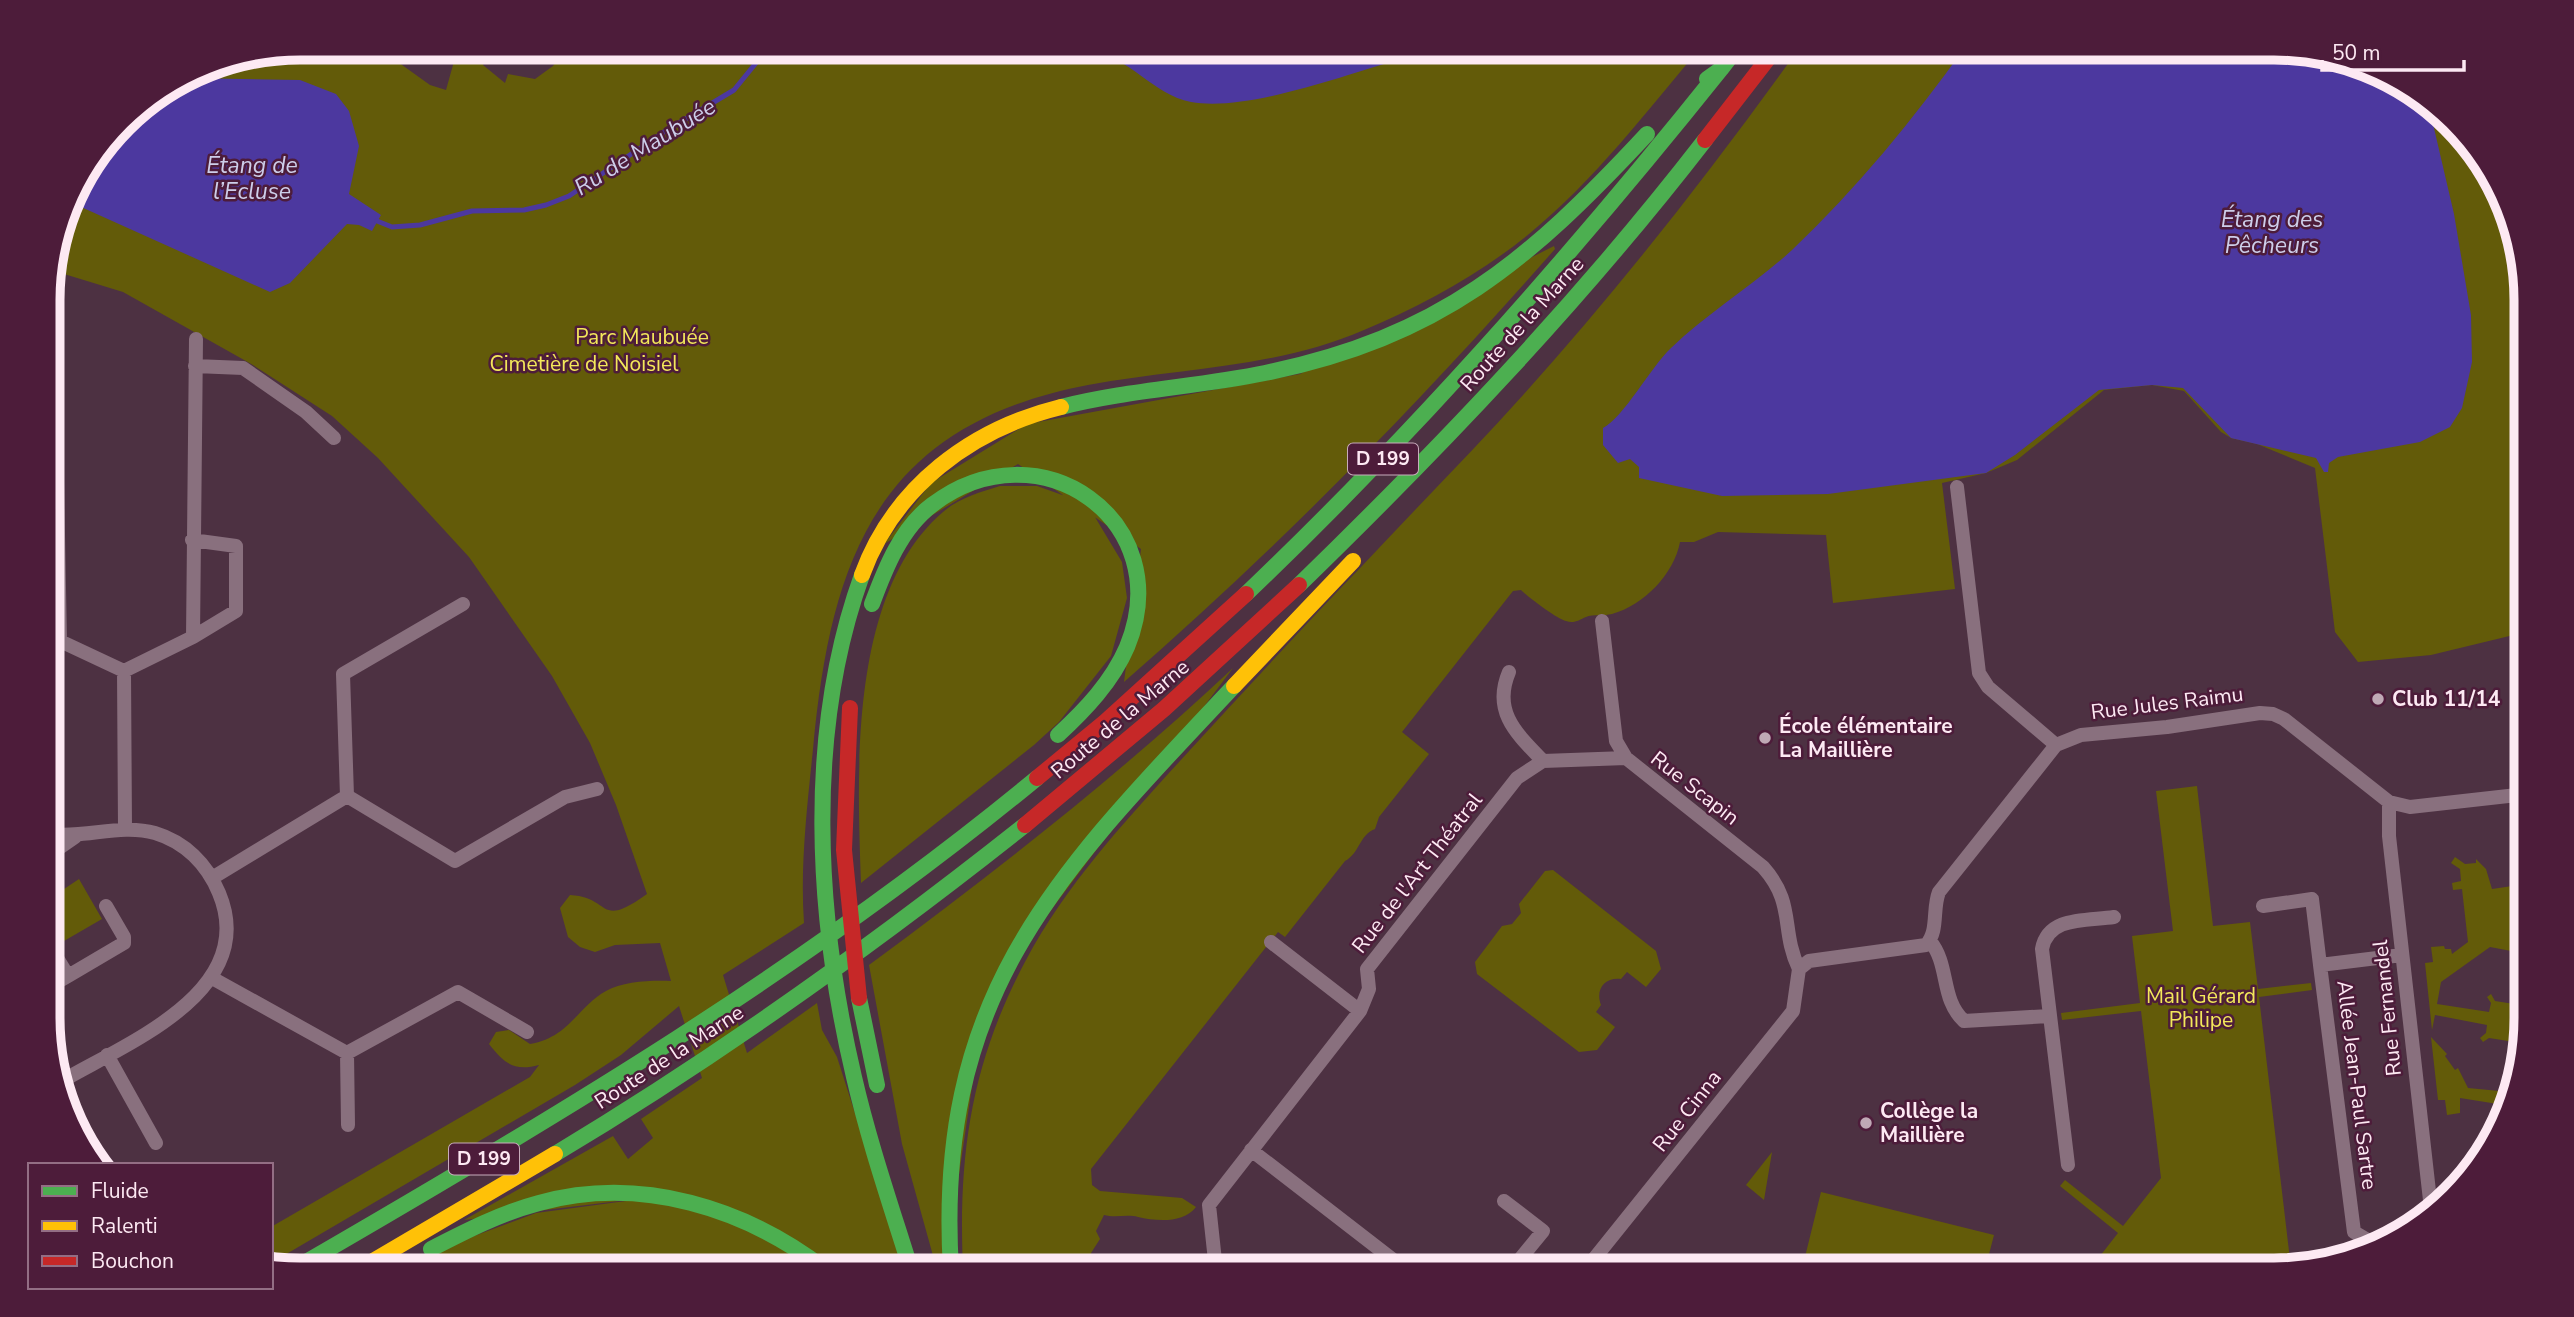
<svg xmlns="http://www.w3.org/2000/svg" width="2574" height="1317" font-family="'Nunito Sans',sans-serif">
	<style>
		.green { fill: #635b09 }
		.water { fill: #4c389f }
		.lines { fill: none; stroke-linecap: round; stroke-linejoin: round }
		.stream { stroke: #4c389f; stroke-width: 5 }
		.street { stroke: #89707e; stroke-width: 14 }
		.fast { stroke: #4caf50; stroke-width: 16 }
		.slow { stroke: #ffc107; stroke-width: 16 }
		.jam { stroke: #c62828; stroke-width: 16 }
		.poi-dot { fill: #bfa9b5; stroke: #4d1c3a; stroke-width: 2.5 }
		.labels { text-anchor: middle; dominant-baseline: central; stroke-width: 5; stroke-linejoin: round; paint-order: stroke }
		.shield { fill: #4d1c3a; stroke: #c8acbc; stroke-width: 2 }
		.shield-label { font-size: 19px; font-weight: bold; fill: #fde9f3 }
		.street-label { font-size: 21px; fill: #fde9f3; stroke: #4d1c3a }
		.park-label { font-size: 21px; fill: #f3e85a; stroke: #4d1c3a }
		.poi-label { font-size: 21px; font-weight: bold; fill: #fde9f3; stroke: #4d1c3a; text-anchor: start }
		.water-label { font-size: 23px; font-style: italic; fill: #cdceea; stroke: #4d1c3a }
		.rim { fill: none; stroke: #fde9f3; stroke-width: 9 }
	</style>
	<rect width="100%" height="100%" fill="#4d3142"/>
	<!-- green -->
	<path class="green" d="M 299,47 L 377,47 L 430,85 L 446,90 L 458,47 L 488,47 L 483,65 L 505,83 L 508,74 L 535,79 L 553,66 L 567,47 L 1701,47 C 1647,111 1594,181 1529,234 C 1480,274 1422,306 1364,330 C 1277,368 1180,368 1088,385 C 879,425 831,556 813,749 C 807,808 800,866 804,923 L 723,975 L 747,1053 L 817,1003 L 822,1030 L 837,1057 L 905,1270 L 842,1270 L 829,1259 L 805,1270 L 405,1270 L 466,1239 L 536,1213 L 693,1192 L 464,1220 L 613,1136 L 628,1159 L 653,1138 L 641,1119 L 702,1078 L 679,1006 L 621,1055 L 575,1085 L 271,1263 L 271,1227 L 530,1077 L 539,1065 C 514,1072 504,1063 489,1044 L 496,1032 L 509,1030 L 530,1044 C 570,1037 577,1007 606,991 C 623,981 654,980 671,981 L 660,943 L 615,945 L 595,952 L 580,947 L 568,937 L 560,908 L 570,895 C 612,897 597,930 647,894 L 616,805 L 590,743 L 552,676 L 469,557 L 378,458 L 332,416 L 253,365 L 123,292 L 51,270 L 73,187 L 133,110 L 203,66 Z
		M 1800,47 L 2275,47 L 2386,73 L 2484,159 L 2525,267 L 2526,632 L 2431,655 L 2358,662 L 2335,632 L 2315,468 L 2257,444 L 2231,438 L 2221,432 L 2184,391 L 2152,385 L 2104,390 L 2017,460 L 1986,473 L 1942,483 L 1955,589 L 1833,603 L 1826,535 L 1718,532 L 1694,542 L 1680,542 C 1674,574 1644,605 1612,614 C 1604,616 1593,614 1586,617 C 1579,620 1574,624 1566,621 C 1557,619 1528,597 1521,590 L 1513,591 L 1402,732 L 1429,754 L 1379,817 L 1375,829 C 1359,835 1360,853 1345,861 L 1285,937 L 1278,932 L 1091,1169 L 1092,1185 L 1100,1191 L 1182,1198 L 1196,1207 C 1183,1224 1156,1221 1138,1217 C 1128,1214 1115,1218 1104,1215 L 1096,1231 L 1100,1239 L 1091,1253 L 1094,1270 L 963,1270 C 958,1154 971,1063 1026,960 C 1068,881 1130,816 1190,750 C 1247,688 1304,626 1362,566 C 1416,508 1472,452 1524,394 C 1623,284 1714,167 1800,47 Z
		M 1554,246 L 1555,249 C 1420,403 1278,548 1124,682 L 1141,549 L 1018,464 L 884,544 L 931,483 L 1027,424 L 1300,374 Z
		M 1000,486 L 1037,486 L 1068,497 L 1095,517 L 1122,562 L 1127,598 L 1111,656 L 1059,722 L 1034,745 L 861,883 C 857,772 849,592 943,512 C 959,498 980,492 1000,486 Z
		M 1233,668 L 985,998 L 945,1270 L 937,1270 L 902,1144 L 869,965 C 995,872 1119,775 1233,668 Z
		M 2197,786 L 2213,926 L 2250,922 L 2258,989 L 2311,983 L 2312,990 L 2259,997 L 2291,1268 L 2060,1269 L 2065,1262 L 2071,1267 L 2093,1265 L 2118,1233 L 2060,1186 L 2065,1180 L 2123,1226 L 2161,1178 L 2141,1011 L 2062,1020 L 2061,1013 L 2140,1003 L 2132,936 L 2173,931 L 2156,791 Z
		M 2455,857 L 2465,864 L 2476,863 L 2476,859 L 2486,869 L 2492,889 L 2526,884 L 2527,954 L 2490,947 L 2441,982 L 2437,1004 L 2489,1012 L 2491,1003 L 2487,997 L 2491,994 L 2495,1001 L 2527,1006 L 2521,1043 L 2489,1038 L 2483,1042 L 2480,1038 L 2486,1033 L 2487,1025 L 2435,1015 L 2432,1030 L 2425,963 L 2433,962 L 2431,947 L 2444,946 L 2445,949 L 2451,949 L 2452,954 L 2468,942 L 2462,889 L 2453,890 L 2452,883 L 2461,881 L 2460,869 L 2451,863 Z
		M 1553,870 L 1656,951 L 1661,969 L 1646,987 L 1627,972 L 1621,979 C 1605,977 1595,989 1601,1005 L 1596,1012 L 1615,1027 L 1597,1050 L 1579,1052 L 1477,974 L 1475,962 L 1502,926 L 1512,924 L 1521,913 L 1519,904 L 1545,871 Z
		M 54,877 L 64,889 L 79,879 L 102,919 L 64,941 L 49,916 L 49,880 Z
		M 2431,1037 L 2447,1054 L 2445,1056 L 2455,1070 L 2458,1068 L 2468,1088 L 2510,1092 L 2505,1113 L 2504,1105 L 2460,1098 L 2460,1113 L 2447,1115 L 2445,1100 L 2438,1100 Z
		M 1772,1152 L 1764,1200 L 1746,1185 Z
		M 1821,1192 L 1994,1235 L 1987,1262 L 1961,1256 L 1957,1269 L 1802,1269 Z"/>
	<!-- water -->
	<path class="water" d="M 1027,47 L 1423,47 L 1401,59 C 1344,75 1247,112 1191,102 C 1153,95 1129,56 1091,51 C 1072,48 1050,55 1032,58 Z
		M 1965,47 L 2275,47 L 2386,73 L 2430,111 L 2454,214 L 2471,315 L 2472,362 L 2462,408 L 2450,427 L 2420,442 L 2338,457 L 2329,463 L 2328,472 L 2324,472 L 2316,458 L 2231,438 L 2183,388 L 2152,385 L 2099,390 L 2015,455 L 1986,473 L 1828,494 L 1722,496 L 1639,478 L 1639,467 L 1630,459 L 1618,463 L 1603,445 L 1603,428 C 1624,417 1650,368 1671,348 C 1709,312 1754,285 1792,250 C 1857,188 1913,120 1965,47 Z
		M 184,78 L 300,80 L 336,94 L 349,111 L 359,146 L 349,194 L 381,215 L 372,231 L 359,225 L 347,224 L 290,283 L 270,292 L 70,202 L 73,187 L 133,110 Z"/>
	<g class="lines">
		<!-- stream -->
		<path class="stream" d="M 377,221 L 392,227 L 420,225 L 472,211 L 524,210 L 546,205 L 569,196 L 664,132 L 734,90 L 769,47"/>
		<!-- street -->
		<path class="street" d="M 48,353 L 55,373 L 60,641 L 124,671 L 125,829
			M 195,366 L 243,368 L 306,412 L 334,438
			M 1957,487 L 1979,673 L 1988,687 L 2056,745
			M 192,540 L 236,546 L 236,611 L 193,637
			M 1602,621 L 1616,741 L 1626,758 L 1763,867 C 1796,904 1780,929 1799,969
			M 124,671 L 193,637 L 196,339
			M 1509,672 C 1492,712 1517,734 1543,761
			M 347,796 L 455,861 L 565,797 L 597,789
			M 2389,802 L 2389,836 L 2431,1209
			M 49,834 C 85,839 120,823 155,833 C 185,842 207,864 219,893 C 260,991 127,1043 62,1081
			M 49,855 L 75,837
			M 212,878 L 347,796 L 343,674 L 463,604
			M 2263,906 L 2312,899 L 2320,965
			M 1930,941 C 1950,965 1940,999 1964,1021 L 2049,1016
			M 1271,942 L 1360,1011
			M 49,945 L 68,976 L 49,987
			M 1799,969 L 1809,961 L 1926,945 C 1939,931 1932,909 1939,892 L 2056,745 L 2081,735 L 2167,727 L 2260,713 L 2273,714 L 2284,719 L 2389,802 L 2410,807 L 2526,794
			M 68,976 L 124,943 L 124,937 L 106,906
			M 212,978 L 347,1053 L 458,992 L 527,1032
			M 347,1053 L 348,1125
			M 107,1055 L 156,1143
			M 1251,1150 L 1405,1269
			M 2068,1165 L 2042,949 C 2048,916 2086,921 2114,917
			M 1504,1201 L 1543,1231 L 1512,1269
			M 2371,1242 L 2354,1232 L 2320,965 L 2402,955
			M 1586,1269 L 1793,1011 L 1799,969
			M 1216,1270 L 1209,1205 L 1360,1011 L 1369,989 L 1367,969 L 1517,778 L 1543,761 L 1626,758"/>
		<!-- fast -->
		<path class="fast" d="M 1707,79 L 1721,69 L 1738,47
			M 1061,407 C 1128,390 1197,387 1265,373 C 1440,337 1528,262 1647,134
			M 862,575 C 805,733 816,916 854,1077 C 869,1142 891,1206 911,1270
			M 1299,585 C 1443,445 1582,299 1705,140
			M 1246,594 C 1418,430 1573,254 1721,69
			M 872,604 C 885,569 901,528 932,505 C 1039,423 1179,521 1127,647 C 1112,682 1085,710 1058,735
			M 859,998 L 877,1085
			M 555,1154 C 720,1055 875,944 1025,825
			M 431,1249 C 466,1231 501,1213 539,1203 C 641,1175 745,1208 826,1270
			M 294,1269 C 552,1120 807,968 1037,778
			M 951,1270 C 934,993 1058,873 1234,686"/>
		<!-- slow -->
		<path class="slow" d="M 862,575 C 894,487 971,429 1061,407
			M 1234,686 L 1353,561
			M 358,1270 L 555,1154"/>
		<!-- jam -->
		<path class="jam" d="M 1705,140 L 1777,47
			M 850,708 L 844,850 L 859,998
			M 1037,778 L 1105,722 L 1246,594
			M 1025,825 L 1164,709 L 1299,585"/>
	</g>
	<!-- markers -->
	<g class="poi-dot">
		<circle cx="2378" cy="699" r="7"/>
		<circle cx="1765" cy="738" r="7"/>
		<circle cx="1866" cy="1123" r="7"/>
	</g>
	<g class="labels">
		<!-- shield labels -->
		<g class="shield">
			<rect x="1348" y="443.5" width="70" height="31" rx="5"/>
			<rect x="449" y="1143.5" width="70" height="31" rx="5"/>
		</g>
		<g class="shield-label">
			<text x="1383" y="459">D 199</text>
			<text x="484" y="1159">D 199</text>
		</g>
		<!-- street labels -->
		<g class="street-label">
			<text transform="translate(1522 324) rotate(-48)">Route de la Marne</text>
			<text transform="translate(2167 703) rotate(-7)">Rue Jules Raimu</text>
			<text transform="translate(1120 719) rotate(-40)">Route de la Marne</text>
			<text transform="translate(1695 788) rotate(38)">Rue Scapin</text>
			<text transform="translate(1417 873) rotate(-52)">Rue de l'Art Théatral</text>
			<text transform="translate(2387 1008) rotate(-96)">Rue Fernandel</text>
			<text transform="translate(669 1057) rotate(-33)">Route de la Marne</text>
			<text transform="translate(2357 1085) rotate(83)">Allée Jean-Paul Sartre</text>
			<text transform="translate(1687 1111) rotate(-52)">Rue Cinna</text>
		</g>
		<!-- park labels -->
		<g class="park-label">
			<text x="642" y="337">Parc Maubuée</text>
			<text x="584" y="364">Cimetière de Noisiel</text>
			<text x="2201" y="996">Mail Gérard<tspan x="2201" dy="24">Philipe</tspan></text>
		</g>
		<!-- poi labels -->
		<g class="poi-label">
			<text x="2392" y="699">Club 11/14</text>
			<text x="1779" y="726">École élémentaire<tspan x="1779" dy="24">La Maillière</tspan></text>
			<text x="1880" y="1111">Collège la<tspan x="1880" dy="24">Maillière</tspan></text>
		</g>
		<!-- water labels -->
		<g class="water-label">
			<text transform="translate(645 147) rotate(-32)">Ru de Maubuée</text>
			<text x="252" y="165">Étang de<tspan x="252" dy="26">l’Ecluse</tspan></text>
			<text x="2272" y="219">Étang des<tspan x="2272" dy="26">Pêcheurs</tspan></text>
		</g>
	</g>
	<!-- crop -->
	<path d="M0 0H2574V1317H0ZM300 60H2274A240 240 0 0 1 2514 300V1018A240 240 0 0 1 2274 1258H300A240 240 0 0 1 60 1018V300A240 240 0 0 1 300 60Z" fill="#4d1c3a" fill-rule="evenodd"/>
	<path class="rim" d="M300 60H2274A240 240 0 0 1 2514 300V1018A240 240 0 0 1 2274 1258H300A240 240 0 0 1 60 1018V300A240 240 0 0 1 300 60Z"/>
	<!-- legend -->
	<rect x="28" y="1163" width="245" height="126" fill="#4d1c3a" stroke="#936e84" stroke-width="2"/>
	<rect x="42" y="1186" width="35" height="10" fill="#4caf50" stroke="#936e84" stroke-width="2"/>
	<text x="91" y="1198" font-size="21" fill="#fde9f3">Fluide</text>
	<rect x="42" y="1221" width="35" height="10" fill="#ffc107" stroke="#936e84" stroke-width="2"/>
	<text x="91" y="1233" font-size="21" fill="#fde9f3">Ralenti</text>
	<rect x="42" y="1256" width="35" height="10" fill="#c62828" stroke="#936e84" stroke-width="2"/>
	<text x="91" y="1268" font-size="21" fill="#fde9f3">Bouchon</text>
	<!-- scale -->
	<path d="M2322 60v10h142v-10" fill="none" stroke="#fde9f3" stroke-width="3.5"/>
	<text x="2332" y="60" font-size="21" fill="#fde9f3" stroke="#4d1c3a" stroke-width="5" paint-order="stroke">50 m</text>
</svg>
